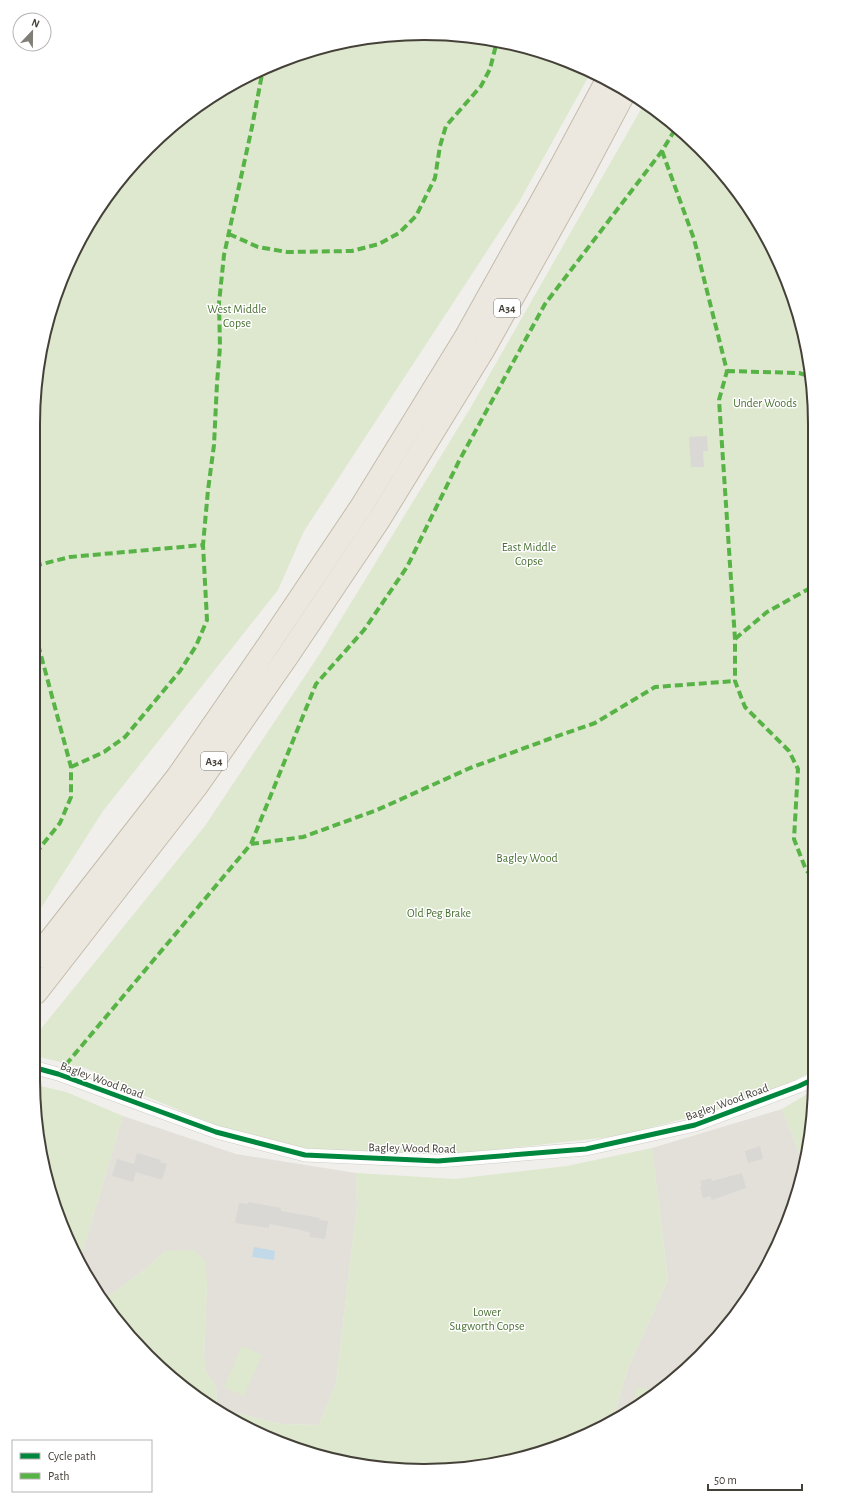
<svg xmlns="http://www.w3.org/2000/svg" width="848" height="1504" font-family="'Alegreya Sans',sans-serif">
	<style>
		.residential { fill: #e3e0da }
		.green { fill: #dde8ce }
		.water { fill: #c1d9e9 }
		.building { fill: #dad8d4 }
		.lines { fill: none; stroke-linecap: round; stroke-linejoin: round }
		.minor-casing { stroke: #cecdc9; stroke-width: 14 }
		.trunk-casing { stroke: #c5bbaa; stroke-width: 24 }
		.minor { stroke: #fdfdfc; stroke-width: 13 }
		.trunk { stroke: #ece8e0; stroke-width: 22 }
		.quiet { stroke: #57b346; stroke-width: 4; stroke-dasharray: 8 4; stroke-linecap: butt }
		.cycleway-casing { stroke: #fff; stroke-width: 8 }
		.cycleway { stroke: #00873e; stroke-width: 5 }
		.labels { text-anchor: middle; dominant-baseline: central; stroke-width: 3; stroke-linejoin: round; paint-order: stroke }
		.shield { fill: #fff; stroke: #7d7974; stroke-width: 1 }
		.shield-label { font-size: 11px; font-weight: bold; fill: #454038 }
		.park-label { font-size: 12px; fill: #497032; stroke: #fff }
		.street-label { font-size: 12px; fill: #454038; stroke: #fff }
		.rim { fill: none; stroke: #454038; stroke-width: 2 }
	</style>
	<rect width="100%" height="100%" fill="#f0efeb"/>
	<!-- residential -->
	<path class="residential" d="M 782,1109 L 804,1166 L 802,1181 L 775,1246 L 741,1306 L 718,1338 L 682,1374 L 620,1418 L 612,1422 L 628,1368 L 668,1280 L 652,1148 Z
		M 123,1116 L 236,1154 L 356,1173 L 357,1205 L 336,1383 L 319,1425 L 281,1424 L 217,1408 L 216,1386 L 206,1372 L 204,1357 L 207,1282 L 165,1251 L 143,1271 L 103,1300 L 79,1263 Z"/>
	<!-- green -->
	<path class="green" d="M 399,34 L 475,36 L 550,54 L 591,72 L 519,202 L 304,531 L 278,590 L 103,811 L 36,916 L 34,399 L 54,299 L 86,228 L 130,166 L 186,114 L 251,73 L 323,46 Z
		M 644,104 L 700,147 L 749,207 L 794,298 L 812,373 L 814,1071 L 748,1102 L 618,1136 L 439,1156 L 305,1150 L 218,1126 L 145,1096 L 85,1068 L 36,1056 L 36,1035 L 205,826 L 319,655 L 471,407 Z
		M 36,1085 L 66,1092 L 123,1116 L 79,1263 L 73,1253 L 54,1205 L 36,1131 Z
		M 814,1090 L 814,1105 L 804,1166 L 782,1109 Z
		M 652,1148 L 668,1280 L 628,1368 L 612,1422 L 573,1441 L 501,1463 L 449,1470 L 373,1468 L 323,1458 L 251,1431 L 207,1405 L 148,1357 L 114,1318 L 103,1300 L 143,1271 L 165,1251 L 194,1250 L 205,1261 L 207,1282 L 204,1357 L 206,1372 L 216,1386 L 217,1408 L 281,1424 L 319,1425 L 336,1383 L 357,1205 L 356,1173 L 455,1179 L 567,1166 Z
		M 775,1246 L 762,1276 L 741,1306 Z
		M 242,1346 L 262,1355 L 244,1396 L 224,1387 Z
		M 637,1387 L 658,1391 L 633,1409 Z"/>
	<!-- water -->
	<path class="water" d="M 254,1247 L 275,1251 L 274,1260 L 252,1257 Z"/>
	<!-- building -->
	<path class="building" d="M 707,436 L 708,451 L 703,451 L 704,467 L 691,467 L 689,437 Z
		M 760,1146 L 763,1159 L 748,1163 L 745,1151 Z
		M 137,1153 L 161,1160 L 160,1162 L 167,1164 L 162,1180 L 136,1172 L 133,1182 L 112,1176 L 117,1159 L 134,1164 Z
		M 742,1173 L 746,1188 L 712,1200 L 710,1196 L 703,1198 L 700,1187 L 702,1187 L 700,1181 L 711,1178 L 712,1181 Z
		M 248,1202 L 281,1208 L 281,1211 L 320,1218 L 319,1220 L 328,1221 L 325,1239 L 309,1237 L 310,1233 L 301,1230 L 269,1224 L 269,1228 L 235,1223 L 239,1203 L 248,1204 Z"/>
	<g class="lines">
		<defs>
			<path id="minor" d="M 36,1068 L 58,1074 L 216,1132 L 305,1155 L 438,1161 L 586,1149 L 695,1125 L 799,1086 L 814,1079"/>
			<path id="trunk" d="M 36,958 L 178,776 L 269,644 L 361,507 L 465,338 L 561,166 L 607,80
				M 36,993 L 197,786 L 287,657 L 379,520 L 484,349 L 581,175 L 626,90"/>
		</defs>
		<!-- minor casing -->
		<use href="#minor" class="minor-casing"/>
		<!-- trunk casing -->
		<use href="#trunk" class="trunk-casing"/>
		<!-- minor -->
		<use href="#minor" class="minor"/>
		<!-- trunk -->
		<use href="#trunk" class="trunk"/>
		<!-- quiet -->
		<path class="quiet" d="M 662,151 L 694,239 L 727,371 L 719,400 L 735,639 L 735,681 L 745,707 L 789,751 L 798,769 L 794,839 L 806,870 L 813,877
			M 229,234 L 258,247 L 287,252 L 352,251 L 379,244 L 399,233 L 416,216 L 435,178 L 440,146 L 446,126 L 481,86 L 490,69 L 497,41
			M 727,371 L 799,373 L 812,377
			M 34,566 L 70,557 L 203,545 L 208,490 L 214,445 L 217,383 L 220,347 L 219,303 L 224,255 L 252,127 L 263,69
			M 35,633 L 71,767 L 71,797 L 60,823 L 35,854
			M 735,639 L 767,612 L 812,587
			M 71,767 L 104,752 L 125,737 L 180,671 L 196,646 L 207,620 L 203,545
			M 251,844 L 303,837 L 377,810 L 470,768 L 549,739 L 595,723 L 655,687 L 735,681
			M 58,1074 L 251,844 L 316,684 L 364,630 L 407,567 L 459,461 L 545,304 L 662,151 L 676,128"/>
		<defs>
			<path id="cycleway" d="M 36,1068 L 58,1074 L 216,1132 L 305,1155 L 438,1161 L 586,1149 L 695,1125 L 799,1086 L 814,1079"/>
		</defs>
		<!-- cycleway casing -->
		<use href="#cycleway" class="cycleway-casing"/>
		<!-- cycleway -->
		<use href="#cycleway" class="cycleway"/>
	</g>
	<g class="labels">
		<!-- shield labels -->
		<g class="shield">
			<rect x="494" y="299" width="26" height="18" rx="3"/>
			<rect x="201" y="752" width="26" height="18" rx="3"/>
		</g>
		<g class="shield-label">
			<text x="507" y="308">A34</text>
			<text x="214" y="761">A34</text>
		</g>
		<!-- park labels -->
		<g class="park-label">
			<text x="237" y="309">West Middle<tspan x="237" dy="14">Copse</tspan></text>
			<text x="765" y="403">Under Woods</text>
			<text x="529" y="547">East Middle<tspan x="529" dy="14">Copse</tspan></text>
			<text x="527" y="858">Bagley Wood</text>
			<text x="439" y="913">Old Peg Brake</text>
			<text x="487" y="1312">Lower<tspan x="487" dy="14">Sugworth Copse</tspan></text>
		</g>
		<!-- street labels -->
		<g class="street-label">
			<text transform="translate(102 1080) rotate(20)">Bagley Wood Road</text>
			<text transform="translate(727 1102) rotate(-20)">Bagley Wood Road</text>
			<text transform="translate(412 1148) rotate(1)">Bagley Wood Road</text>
		</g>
	</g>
	<!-- crop -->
	<path d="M0 0H848V1504H0ZM424 40H424A384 384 0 0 1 808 424V1080A384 384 0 0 1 424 1464H424A384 384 0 0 1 40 1080V424A384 384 0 0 1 424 40Z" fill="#fff" fill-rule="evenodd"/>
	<path class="rim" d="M424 40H424A384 384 0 0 1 808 424V1080A384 384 0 0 1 424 1464H424A384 384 0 0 1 40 1080V424A384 384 0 0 1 424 40Z"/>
	<!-- legend -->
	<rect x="12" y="1440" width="140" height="52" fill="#ffffff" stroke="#b5b3af"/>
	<rect x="20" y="1453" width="20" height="6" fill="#00873e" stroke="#b5b3af"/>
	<text x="48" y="1460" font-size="12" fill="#454038">Cycle path</text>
	<rect x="20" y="1473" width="20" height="6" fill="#57b346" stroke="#b5b3af"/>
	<text x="48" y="1480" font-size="12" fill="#454038">Path</text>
	<!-- north arrow -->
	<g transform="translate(32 32) rotate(22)"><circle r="19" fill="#ffffff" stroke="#b5b3af"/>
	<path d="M0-3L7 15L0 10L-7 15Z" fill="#817d77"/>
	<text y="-6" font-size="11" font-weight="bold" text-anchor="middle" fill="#454038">N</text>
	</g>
	<!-- scale -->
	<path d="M708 1484v6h94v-6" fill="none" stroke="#454038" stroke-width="2"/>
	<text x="714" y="1484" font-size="12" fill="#454038" stroke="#ffffff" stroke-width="3" paint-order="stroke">50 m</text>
</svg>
